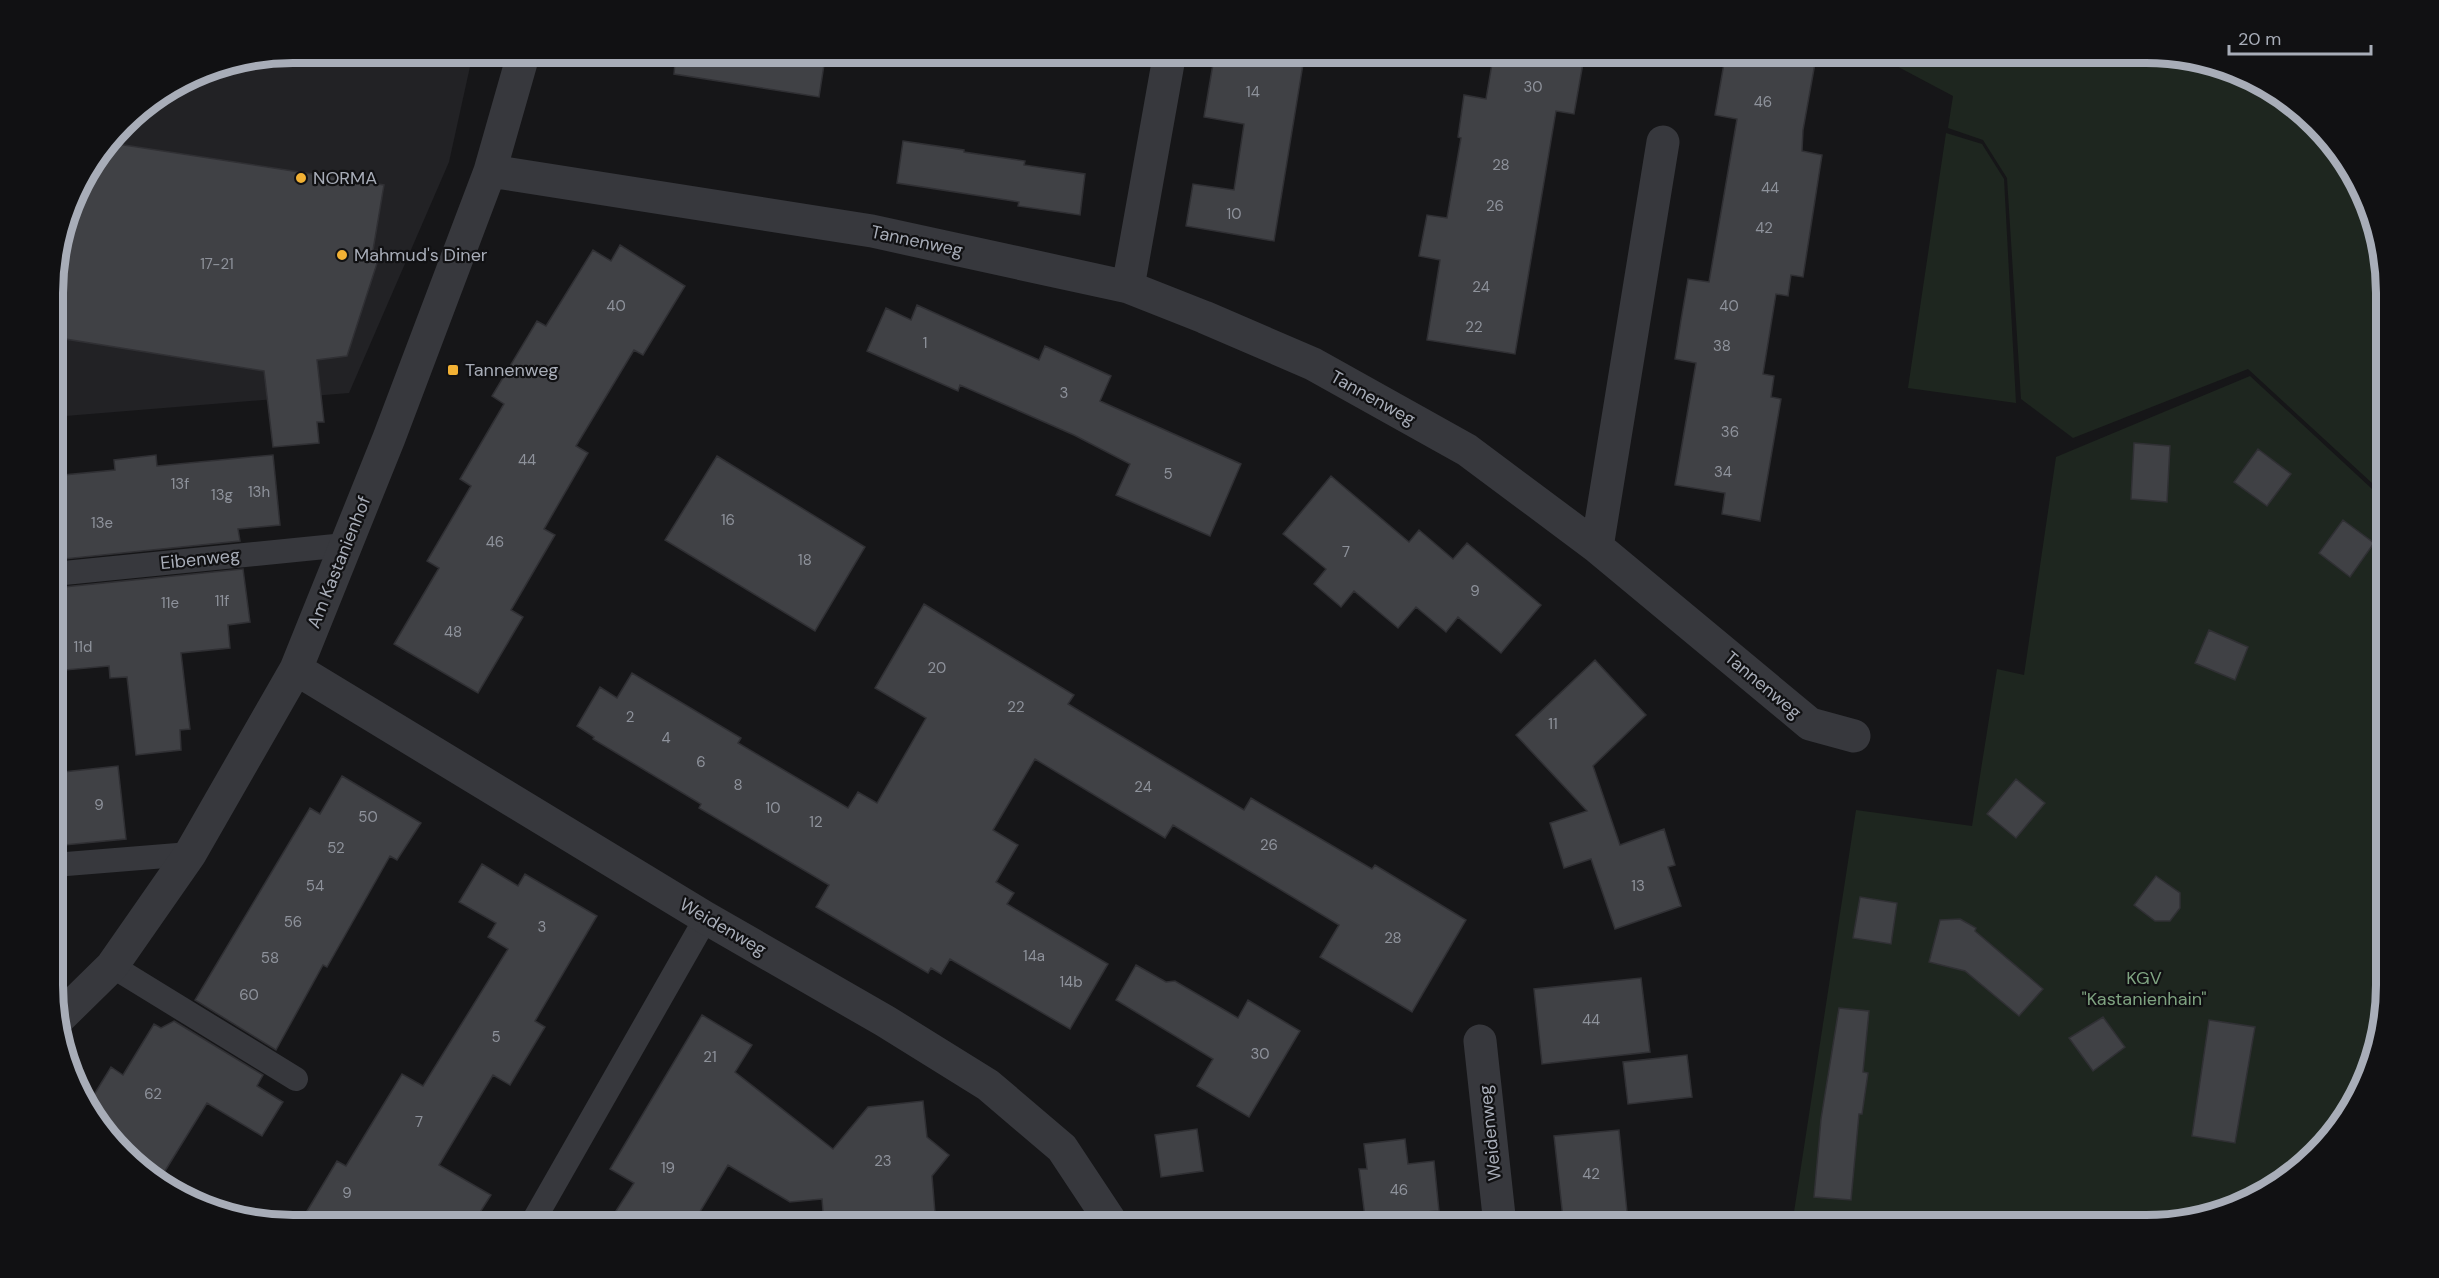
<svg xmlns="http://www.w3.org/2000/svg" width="2439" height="1278" font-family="'DM Sans',sans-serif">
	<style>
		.built { fill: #222225 }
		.green { fill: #1e261f }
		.building { fill: #404145; stroke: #303034; stroke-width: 1.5 }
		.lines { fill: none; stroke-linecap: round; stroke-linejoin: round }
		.lane { stroke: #37383d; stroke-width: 24 }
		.street { stroke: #37383d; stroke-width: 33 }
		.poi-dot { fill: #f2b134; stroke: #111113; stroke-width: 2 }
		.labels { text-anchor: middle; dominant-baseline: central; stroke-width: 4.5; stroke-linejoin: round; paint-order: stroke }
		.number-label { font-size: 15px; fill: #8e929b }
		.poi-label { font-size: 18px; fill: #a8adb8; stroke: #111113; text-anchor: start }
		.street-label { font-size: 18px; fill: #a8adb8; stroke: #111113 }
		.park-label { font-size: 18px; fill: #7fa381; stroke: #111113 }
		.rim { fill: none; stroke: #a8adb8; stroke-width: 8 }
	</style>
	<rect width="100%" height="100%" fill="#161618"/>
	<!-- built -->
	<path class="built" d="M 293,53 L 473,53 L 449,162 L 349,393 L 53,417 L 53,277 L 78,187 L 134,113 L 202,71 Z"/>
	<!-- green -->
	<path class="green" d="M 1872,53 L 2146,53 L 2252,78 L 2305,113 L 2346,159 L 2384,262 L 2385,495 L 2248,369 L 2073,438 L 2021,399 L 2007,178 L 1983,140 L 1948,128 L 1953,96 Z
		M 1946,133 L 1982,144 L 2004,179 L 2016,403 L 1908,388 Z
		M 2250,376 L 2385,501 L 2386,985 L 2361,1091 L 2326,1144 L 2279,1185 L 2223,1213 L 2161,1225 L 1792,1225 L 1856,810 L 1972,826 L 1997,669 L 2024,675 L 2056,457 Z"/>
	<!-- building -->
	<path class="building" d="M 676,52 L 826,52 L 819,97 L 674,74 Z
		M 1215,52 L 1305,52 L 1274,241 L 1186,226 L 1193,184 L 1234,190 L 1244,124 L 1204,117 Z
		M 1494,52 L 1585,52 L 1574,114 L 1556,111 L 1515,354 L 1427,340 L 1440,260 L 1419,256 L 1427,215 L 1447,218 L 1461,138 L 1458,137 L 1464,95 L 1486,99 Z
		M 1726,52 L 1817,52 L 1803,130 L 1802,151 L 1822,155 L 1803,277 L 1791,275 L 1788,296 L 1776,294 L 1763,374 L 1774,376 L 1771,397 L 1781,399 L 1760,521 L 1722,514 L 1725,493 L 1675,485 L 1696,363 L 1675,359 L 1681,320 L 1688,279 L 1709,282 L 1737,119 L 1715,115 Z
		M 903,141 L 964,150 L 964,152 L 1025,161 L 1024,165 L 1085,174 L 1080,215 L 1018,206 L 1019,202 L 897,183 Z
		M 111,143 L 384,185 L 373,250 L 381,251 L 347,356 L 317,360 L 324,422 L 317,422 L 319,443 L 273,447 L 264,371 L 53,337 L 53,277 L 78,187 Z
		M 620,245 L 685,286 L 643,355 L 634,350 L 576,446 L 588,453 L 544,529 L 555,535 L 511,610 L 523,617 L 478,693 L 394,644 L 439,568 L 427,561 L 471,486 L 460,479 L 504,404 L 492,396 L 537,321 L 546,326 L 593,250 L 611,261 Z
		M 917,305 L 1039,360 L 1045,346 L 1111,376 L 1100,401 L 1241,464 L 1210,536 L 1116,495 L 1130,464 L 1074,435 L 960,385 L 958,391 L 867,351 L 886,308 L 911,320 Z
		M 2134,443 L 2170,446 L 2167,502 L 2131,499 Z
		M 2258,449 L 2291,474 L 2267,506 L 2234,482 Z
		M 156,455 L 157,466 L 273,455 L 280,525 L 238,529 L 240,541 L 54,560 L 53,476 L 115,470 L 114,460 Z
		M 717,456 L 865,547 L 815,631 L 665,540 Z
		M 1331,476 L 1409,542 L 1419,530 L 1453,559 L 1467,543 L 1541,605 L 1501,653 L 1458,617 L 1446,632 L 1416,607 L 1398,628 L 1354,591 L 1341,607 L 1314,584 L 1326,569 L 1283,534 Z
		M 2343,520 L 2374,543 L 2350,577 L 2319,553 Z
		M 243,569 L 250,622 L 228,625 L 230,648 L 181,653 L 190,729 L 180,730 L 181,750 L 136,755 L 127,677 L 110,678 L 109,666 L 54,671 L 54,588 Z
		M 924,604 L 1074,695 L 1068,704 L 1244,810 L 1251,798 L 1372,869 L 1375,865 L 1466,920 L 1412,1012 L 1320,957 L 1339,925 L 1173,825 L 1165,838 L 1035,759 L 993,830 L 1018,845 L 996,882 L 1014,893 L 1007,904 L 1108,964 L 1070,1029 L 950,959 L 941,974 L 931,968 L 928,973 L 816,907 L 829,885 L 699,808 L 701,804 L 593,739 L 594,737 L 577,726 L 600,687 L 617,698 L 632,673 L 741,738 L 738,743 L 848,808 L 858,792 L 877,803 L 926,718 L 875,688 Z
		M 2209,630 L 2248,647 L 2235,680 L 2195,663 Z
		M 1595,660 L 1646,715 L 1593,766 L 1620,845 L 1664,829 L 1675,865 L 1668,867 L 1681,906 L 1615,929 L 1591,859 L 1564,868 L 1550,823 L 1587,811 L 1516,735 Z
		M 118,766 L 126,839 L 54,846 L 54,773 Z
		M 342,776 L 421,823 L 397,860 L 390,856 L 327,967 L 323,965 L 276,1050 L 195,1000 L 310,808 L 320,814 Z
		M 2016,779 L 2045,803 L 2016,838 L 1987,814 Z
		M 482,864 L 518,886 L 525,874 L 597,916 L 535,1021 L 545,1027 L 510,1085 L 493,1075 L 439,1165 L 491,1195 L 472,1225 L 298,1226 L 337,1161 L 346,1166 L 402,1074 L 423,1086 L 508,949 L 488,937 L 496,923 L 459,902 Z
		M 2156,876 L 2180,893 L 2180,908 L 2170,921 L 2155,921 L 2134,905 Z
		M 1860,897 L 1897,903 L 1891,944 L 1853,938 Z
		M 1960,919 L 1976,928 L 1975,931 L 2043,989 L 2019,1016 L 1965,971 L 1929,962 L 1940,920 Z
		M 1136,965 L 1166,982 L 1175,981 L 1238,1018 L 1248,1000 L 1300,1031 L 1249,1117 L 1197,1086 L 1213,1059 L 1116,1000 Z
		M 1641,978 L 1650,1052 L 1542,1064 L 1534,989 Z
		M 1839,1008 L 1869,1011 L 1863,1072 L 1868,1073 L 1862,1114 L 1859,1114 L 1851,1200 L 1814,1197 L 1821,1119 Z
		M 702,1015 L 752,1045 L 735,1072 L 833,1149 L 868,1107 L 923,1101 L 927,1137 L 949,1155 L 932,1176 L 935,1213 L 824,1224 L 822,1199 L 790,1202 L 728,1165 L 692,1225 L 607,1225 L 634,1183 L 610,1169 Z
		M 2103,1017 L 2125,1047 L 2093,1071 L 2069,1038 Z
		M 2209,1020 L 2255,1027 L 2235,1143 L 2192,1136 Z
		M 174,1021 L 263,1075 L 257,1086 L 283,1102 L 262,1136 L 207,1103 L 160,1179 L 102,1131 L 87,1106 L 111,1067 L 123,1075 L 154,1024 L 161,1028 Z
		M 1687,1055 L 1692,1097 L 1628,1104 L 1623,1062 Z
		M 1197,1129 L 1203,1171 L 1161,1177 L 1155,1135 Z
		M 1619,1130 L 1627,1212 L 1563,1218 L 1554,1136 Z
		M 1405,1139 L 1408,1164 L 1434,1161 L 1439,1211 L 1413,1213 L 1414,1225 L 1366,1225 L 1359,1169 L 1367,1169 L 1364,1144 Z"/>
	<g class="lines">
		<!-- lane -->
		<path class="lane" d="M 54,574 L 345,545
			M 54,865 L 190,854
			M 112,966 L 296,1079
			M 531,1225 L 706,918"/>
		<!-- street -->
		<path class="street" d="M 490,171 L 872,231 L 1128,287 L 1204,317 L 1313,364 L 1467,450 L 1597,547 L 1810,724 L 1854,736
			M 1128,287 L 1170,52
			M 1597,547 L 1663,142
			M 296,669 L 706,918 L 885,1021 L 988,1085 L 1062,1148 L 1113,1225
			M 56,1021 L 112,966 L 190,854 L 296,669 L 389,438 L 490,171 L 524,52
			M 1480,1041 L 1500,1225"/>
	</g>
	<!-- markers -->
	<g class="poi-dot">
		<circle cx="301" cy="178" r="6"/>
		<circle cx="342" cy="255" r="6"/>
		<rect x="447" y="364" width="12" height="12" rx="3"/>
	</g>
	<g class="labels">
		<!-- number labels -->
		<g class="number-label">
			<text x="1533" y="87">30</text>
			<text x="1253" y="92">14</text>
			<text x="1763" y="102">46</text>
			<text x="1501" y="165">28</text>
			<text x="1770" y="188">44</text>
			<text x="1495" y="206">26</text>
			<text x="1234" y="214">10</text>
			<text x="1764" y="228">42</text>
			<text x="217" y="264">17-21</text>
			<text x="1481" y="287">24</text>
			<text x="616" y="306">40</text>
			<text x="1729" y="306">40</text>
			<text x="1474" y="327">22</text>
			<text x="925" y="343">1</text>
			<text x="1722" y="346">38</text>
			<text x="1064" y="393">3</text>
			<text x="1730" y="432">36</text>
			<text x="527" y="460">44</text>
			<text x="1723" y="472">34</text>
			<text x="1168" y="474">5</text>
			<text x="180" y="484">13f</text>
			<text x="259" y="492">13h</text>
			<text x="222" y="495">13g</text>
			<text x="728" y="520">16</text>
			<text x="102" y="523">13e</text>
			<text x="495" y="542">46</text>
			<text x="1346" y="552">7</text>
			<text x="805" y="560">18</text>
			<text x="1475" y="591">9</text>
			<text x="222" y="601">11f</text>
			<text x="170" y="603">11e</text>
			<text x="453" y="632">48</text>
			<text x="83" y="647">11d</text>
			<text x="937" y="668">20</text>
			<text x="1016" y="707">22</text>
			<text x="630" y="717">2</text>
			<text x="1553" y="724">11</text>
			<text x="666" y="738">4</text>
			<text x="701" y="762">6</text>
			<text x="738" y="785">8</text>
			<text x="1143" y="787">24</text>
			<text x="99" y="805">9</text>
			<text x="773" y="808">10</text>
			<text x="368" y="817">50</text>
			<text x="816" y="822">12</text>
			<text x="1269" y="845">26</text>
			<text x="336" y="848">52</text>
			<text x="315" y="886">54</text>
			<text x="1638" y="886">13</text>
			<text x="293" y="922">56</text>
			<text x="542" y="927">3</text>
			<text x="1393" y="938">28</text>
			<text x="1034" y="956">14a</text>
			<text x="270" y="958">58</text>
			<text x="1071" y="982">14b</text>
			<text x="249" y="995">60</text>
			<text x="1591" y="1020">44</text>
			<text x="496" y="1037">5</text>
			<text x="1260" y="1054">30</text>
			<text x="710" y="1057">21</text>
			<text x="153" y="1094">62</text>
			<text x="419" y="1122">7</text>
			<text x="883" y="1161">23</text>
			<text x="668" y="1168">19</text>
			<text x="1591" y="1174">42</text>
			<text x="1399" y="1190">46</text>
			<text x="347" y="1193">9</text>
		</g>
		<!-- poi labels -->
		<g class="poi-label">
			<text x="313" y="178">NORMA</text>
			<text x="354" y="255">Mahmud's Diner</text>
			<text x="465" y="370">Tannenweg</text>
		</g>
		<!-- street labels -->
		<g class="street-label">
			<text transform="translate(917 241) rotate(12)">Tannenweg</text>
			<text transform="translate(1373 398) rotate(29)">Tannenweg</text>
			<text transform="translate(200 559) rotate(-6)">Eibenweg</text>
			<text transform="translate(339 562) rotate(-68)">Am Kastanienhof</text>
			<text transform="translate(1763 685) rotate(40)">Tannenweg</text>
			<text transform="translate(723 927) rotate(30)">Weidenweg</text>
			<text transform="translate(1490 1133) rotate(-96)">Weidenweg</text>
		</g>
		<!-- park labels -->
		<g class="park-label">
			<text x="2144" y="978">KGV<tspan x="2144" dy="21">"Kastanienhain"</tspan></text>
		</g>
	</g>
	<!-- crop -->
	<path d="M0 0H2439V1278H0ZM293 63H2146A230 230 0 0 1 2376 293V985A230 230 0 0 1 2146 1215H293A230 230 0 0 1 63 985V293A230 230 0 0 1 293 63Z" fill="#111113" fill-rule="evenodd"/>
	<path class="rim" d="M293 63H2146A230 230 0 0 1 2376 293V985A230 230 0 0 1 2146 1215H293A230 230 0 0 1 63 985V293A230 230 0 0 1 293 63Z"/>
	<!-- scale -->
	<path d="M2229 45v9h142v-9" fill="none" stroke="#a8adb8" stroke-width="3"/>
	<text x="2238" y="45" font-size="18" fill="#a8adb8" stroke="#111113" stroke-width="4.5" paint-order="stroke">20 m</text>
</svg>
